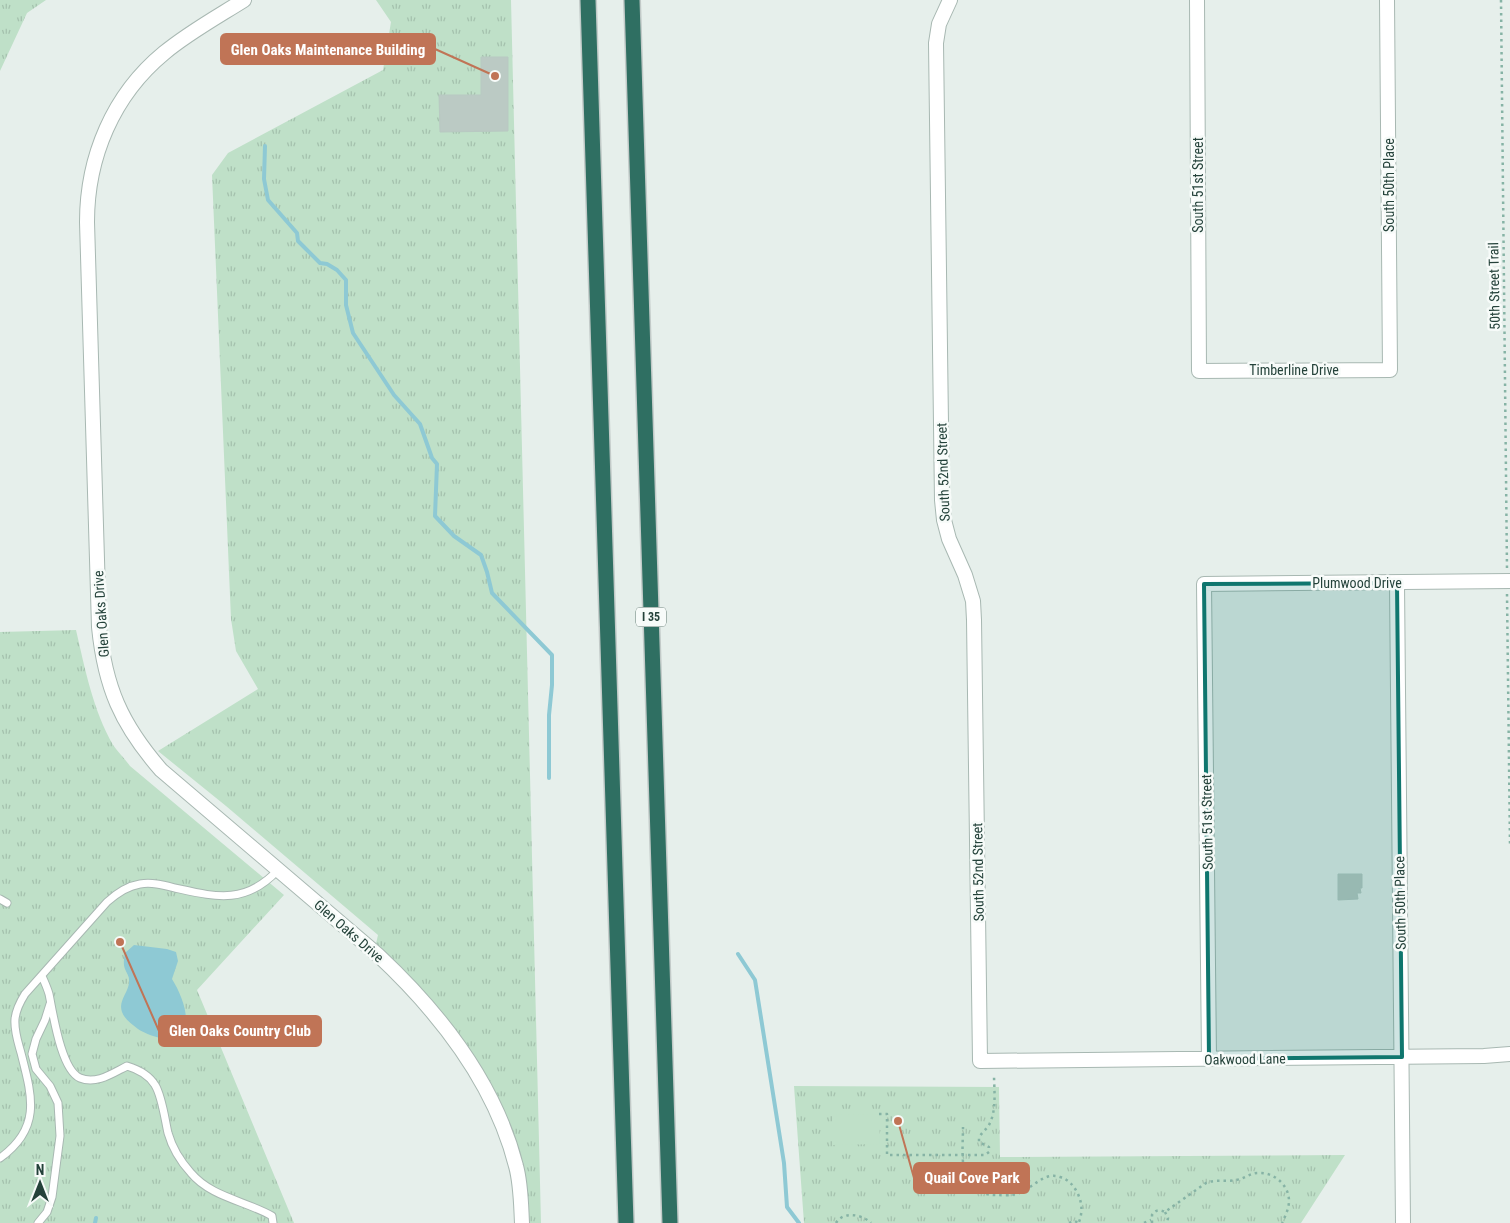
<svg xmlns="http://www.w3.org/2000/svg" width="1510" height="1223" font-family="'Roboto Condensed',sans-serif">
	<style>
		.grass { fill: url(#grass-tufts) }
		.garden { fill: #bfe0c8 }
		.water { fill: #8ec9d4 }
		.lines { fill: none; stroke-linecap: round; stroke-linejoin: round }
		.stream { stroke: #8ec9d4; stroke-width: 4 }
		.building { fill: #bbcac4; stroke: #b8c9c2 }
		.lane-casing { stroke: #a8b8b2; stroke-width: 9 }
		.street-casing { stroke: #a8b8b2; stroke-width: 16 }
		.highway-casing { stroke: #c2cac8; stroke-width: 18 }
		.path { stroke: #86b3a5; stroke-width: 2.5; stroke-dasharray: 2.5 4; stroke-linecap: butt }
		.lane { stroke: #fff; stroke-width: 7 }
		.street { stroke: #fff; stroke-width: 14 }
		.highway { stroke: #2f6f62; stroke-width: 15 }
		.marked { fill: #0f766e; fill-opacity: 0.2; stroke: #0f766e; stroke-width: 4; stroke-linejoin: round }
		.labels { text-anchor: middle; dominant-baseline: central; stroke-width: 5; stroke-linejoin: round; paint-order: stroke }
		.shield { fill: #f7fbf9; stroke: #637a73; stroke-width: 1 }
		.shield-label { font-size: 12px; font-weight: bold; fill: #24423a }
		.street-label { font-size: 14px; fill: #24423a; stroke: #f7fbf9 }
		.leader { fill: none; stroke: #c07456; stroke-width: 2 }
		.callout-dot { fill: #c07456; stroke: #f7fbf9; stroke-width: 2 }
		.callout { fill: #c07456; stroke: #c07456; stroke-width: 2 }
		.callout-label { font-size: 15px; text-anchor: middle; font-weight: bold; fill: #fff }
	</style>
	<defs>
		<pattern id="grass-tufts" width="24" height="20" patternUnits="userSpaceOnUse" patternTransform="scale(1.25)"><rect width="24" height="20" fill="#bfe0c8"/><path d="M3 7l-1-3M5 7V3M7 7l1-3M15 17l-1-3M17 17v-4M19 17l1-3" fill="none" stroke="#a4c1ad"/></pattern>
	</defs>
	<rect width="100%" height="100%" fill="#e6efeb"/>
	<!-- grass -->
	<path class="grass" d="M 0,0 L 46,0 L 27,13 L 0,71 Z
		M 376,0 L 511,0 L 541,1223 L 522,1223 L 517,1168 L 476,1073 L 374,952 L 378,935 L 226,806 L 158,751 L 258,689 L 236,651 L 231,619 L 212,175 L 228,153 L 383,70 L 391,22 Z
		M 76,630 C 85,669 93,710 113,745 C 118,752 125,759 130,766 L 284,895 L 197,990 L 294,1223 L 0,1223 L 0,632 Z
		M 794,1086 L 999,1087 L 1000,1157 L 1345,1155 L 1301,1223 L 804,1223 Z"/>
	<!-- garden -->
	<path class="garden" d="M 879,1114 L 880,1144 L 833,1145 L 833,1115 Z"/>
	<!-- water -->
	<path class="water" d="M 134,945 L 167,949 L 176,952 L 178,961 L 172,979 C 180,992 187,1009 186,1023 C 184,1049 150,1037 138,1029 C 132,1024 125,1020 122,1012 C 118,1001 128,993 129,983 C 130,977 127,974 125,969 C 123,964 124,958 125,953 Z"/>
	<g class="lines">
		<!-- stream -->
		<path class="stream" d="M 265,146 L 264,179 L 268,200 L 297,233 L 298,241 L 320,263 L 327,264 L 337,270 L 346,280 L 346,305 L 353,333 L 394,395 L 420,424 L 432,458 L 437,464 L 435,516 L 454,536 L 481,555 L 487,572 L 492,593 L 552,655 L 552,685 L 549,715 L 549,778
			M 738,954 L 755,980 L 784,1163 L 787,1207 L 799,1223
			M 95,1223 L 96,1218"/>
	</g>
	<!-- building -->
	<path class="building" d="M 481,57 L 508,57 L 508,131 L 440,132 L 439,95 L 481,95 Z
		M 1338,874 L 1362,874 L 1362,888 L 1360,888 L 1361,893 L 1357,893 L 1358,899 L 1338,900 Z"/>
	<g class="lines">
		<defs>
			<path id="lane" d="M 0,899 L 7,903
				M 42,976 C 44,981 47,987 49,994 C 53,1013 61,1070 80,1078 C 96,1085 113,1073 127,1066 C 137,1069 149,1075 155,1085 C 162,1096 165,1120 168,1133 C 172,1147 181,1162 191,1173 C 211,1197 246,1201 272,1216 L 273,1223
				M 0,1158 C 42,1128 32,1096 21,1053 C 18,1042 14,1031 15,1019 C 16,1009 20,1002 25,994 L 107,902 C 117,893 127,886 140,884 C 152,882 163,885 175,888 C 216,897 245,905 278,870
				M 38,1223 L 47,1212 L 52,1197 L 60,1136 L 58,1103 L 50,1086 L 36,1069 L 32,1054 L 36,1039 L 45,1020 L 50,1004"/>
			<path id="street" d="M 244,0 C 217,17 188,33 164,53 C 113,95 87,157 87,222 L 99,627 C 105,687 121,724 161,770 L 378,955 C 440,1013 495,1083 516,1166 C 521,1184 521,1204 522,1223
				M 950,0 L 939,24 L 936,43 L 942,500 L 944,520 L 949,539 L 965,575 L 973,601 L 974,620 L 980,1061 L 1484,1056 L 1510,1054
				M 1197,0 L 1199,371 L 1390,370 L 1387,0
				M 1397,583 L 1403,1223
				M 1209,1059 L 1204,584 L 1510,581"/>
			<path id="highway" d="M 588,0 L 626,1223
				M 632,0 L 670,1223"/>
		</defs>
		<!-- lane casing -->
		<use href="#lane" class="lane-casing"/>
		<!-- street casing -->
		<use href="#street" class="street-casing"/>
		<!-- highway casing -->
		<use href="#highway" class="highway-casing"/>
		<!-- path -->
		<path class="path" d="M 1501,0 L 1507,569
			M 1507,594 L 1510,845
			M 879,1114 L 887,1114 L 887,1155 L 985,1155 L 989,1152 L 989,1147 L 979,1142 L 979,1138 C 981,1133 986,1130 989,1125 C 997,1110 994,1090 994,1074
			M 963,1127 C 963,1155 956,1195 996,1195 C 1002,1195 1010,1196 1016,1194 C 1032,1190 1043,1171 1060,1177 C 1069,1180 1073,1185 1077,1192 C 1082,1202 1083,1211 1079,1222
			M 1165,1212 L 1168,1218 L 1167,1223
			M 836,1223 C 843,1211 862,1214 871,1223
			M 1069,1223 L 1074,1221 L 1080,1223
			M 1144,1223 L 1151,1220
			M 1152,1223 L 1152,1215 C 1155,1210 1159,1209 1165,1212 L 1206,1183 C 1216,1179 1226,1182 1236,1180 C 1244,1179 1250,1173 1258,1173 C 1274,1172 1289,1185 1289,1201 C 1289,1208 1285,1217 1282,1223"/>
		<!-- lane -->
		<use href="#lane" class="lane"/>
		<!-- street -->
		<use href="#street" class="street"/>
		<!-- highway -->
		<use href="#highway" class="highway"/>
	</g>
	<!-- marked area -->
	<path class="marked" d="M 1397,583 L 1402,1057 L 1209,1059 L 1204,584 Z"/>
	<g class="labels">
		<!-- shield labels -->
		<rect class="shield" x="636" y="607.5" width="30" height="19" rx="4"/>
		<g class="shield-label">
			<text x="651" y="617">I 35</text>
		</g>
		<!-- street labels -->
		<g class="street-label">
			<text transform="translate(1198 185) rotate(-90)">South 51st Street</text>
			<text transform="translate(1389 185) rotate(-90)">South 50th Place</text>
			<text transform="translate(1494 286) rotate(-91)">50th Street Trail</text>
			<text x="1294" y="370">Timberline Drive</text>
			<text transform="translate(943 472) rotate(-92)">South 52nd Street</text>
			<text x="1357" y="583">Plumwood Drive</text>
			<text transform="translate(101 614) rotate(-94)">Glen Oaks Drive</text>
			<text transform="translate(1207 822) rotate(-91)">South 51st Street</text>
			<text transform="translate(978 872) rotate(-91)">South 52nd Street</text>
			<text transform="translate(1400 903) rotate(-91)">South 50th Place</text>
			<text transform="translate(349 931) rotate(41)">Glen Oaks Drive</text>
			<text transform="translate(1245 1059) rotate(-1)">Oakwood Lane</text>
		</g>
	</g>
	<!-- callouts -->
	<path class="leader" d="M495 76L435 49M120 942L159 1031M898 1121L914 1178"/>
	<g class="callout-dot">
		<circle cx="495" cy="76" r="5"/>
		<circle cx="120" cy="942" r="5"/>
		<circle cx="898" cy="1121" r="5"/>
	</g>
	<g class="callout">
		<rect x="221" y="34" width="214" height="30" rx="5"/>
		<rect x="159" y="1016" width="162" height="30" rx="5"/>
		<rect x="914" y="1163" width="115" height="30" rx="5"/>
	</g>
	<g class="callout-label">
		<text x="328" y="55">Glen Oaks Maintenance Building</text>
		<text x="240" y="1036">Glen Oaks Country Club</text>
		<text x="972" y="1183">Quail Cove Park</text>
	</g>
	<!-- north arrow -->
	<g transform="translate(40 1183)" stroke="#f7fbf9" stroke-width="4" paint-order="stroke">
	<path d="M0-4L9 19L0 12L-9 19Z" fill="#24423a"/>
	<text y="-8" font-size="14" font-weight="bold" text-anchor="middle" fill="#24423a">N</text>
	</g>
</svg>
